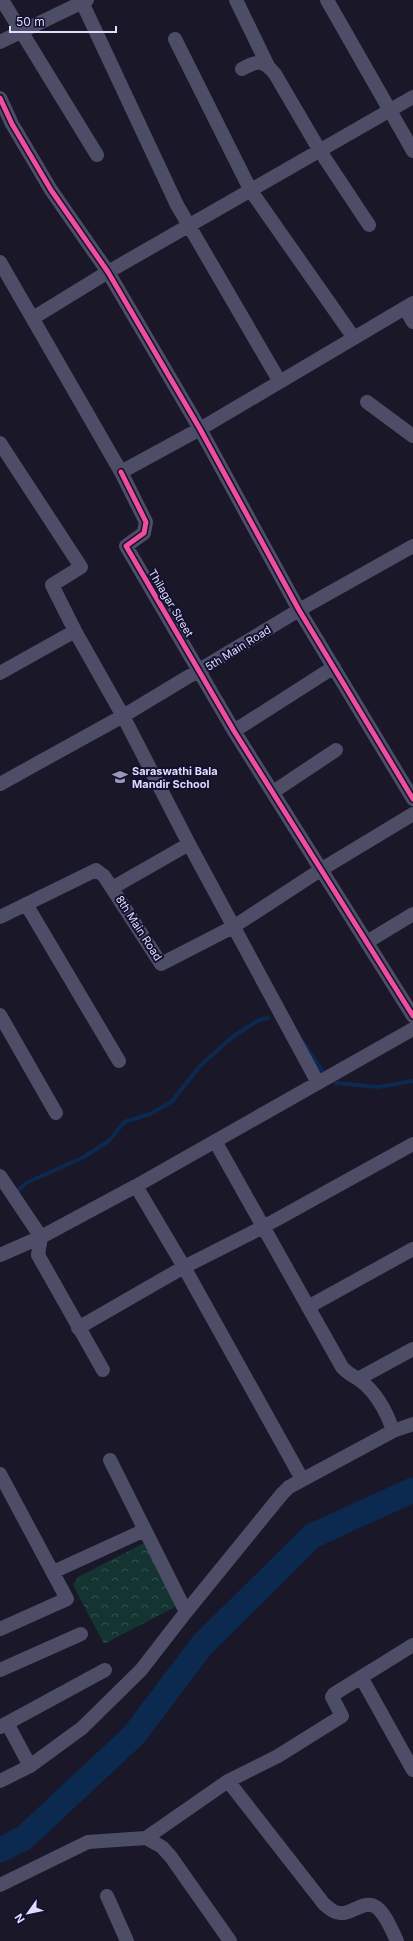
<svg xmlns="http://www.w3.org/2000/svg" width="413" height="1941" font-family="Inter,sans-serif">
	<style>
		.park { fill: url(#park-crowns) }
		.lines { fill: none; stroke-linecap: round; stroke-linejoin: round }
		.stream { stroke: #0c294f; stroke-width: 4 }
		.river { stroke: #0c294f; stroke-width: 25 }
		.street { stroke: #4d4d68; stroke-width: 14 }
		.cycleway-casing { stroke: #13112e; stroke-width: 8 }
		.cycleway { stroke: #ef4d9e; stroke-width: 5 }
		.labels { text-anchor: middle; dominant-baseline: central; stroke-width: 4; stroke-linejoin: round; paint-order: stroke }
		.street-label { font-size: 11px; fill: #deddff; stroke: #13112e }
		.poi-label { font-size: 11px; font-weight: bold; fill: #deddff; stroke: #13112e; text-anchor: start }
	</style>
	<defs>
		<pattern id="park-crowns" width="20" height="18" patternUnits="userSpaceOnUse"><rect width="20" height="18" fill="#143432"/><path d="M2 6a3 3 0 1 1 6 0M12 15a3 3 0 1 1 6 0" fill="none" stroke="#365151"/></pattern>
	</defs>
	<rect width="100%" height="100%" fill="#191728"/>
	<!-- park -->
	<path class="park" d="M 144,1543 L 177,1606 L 104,1644 L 73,1585 L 78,1577 Z"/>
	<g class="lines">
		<!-- stream -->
		<path class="stream" d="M 303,1042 L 324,1073
			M 336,1083 L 378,1087 L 413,1081
			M 17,1192 L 26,1183 L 84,1157 L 109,1141 L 124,1122 L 150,1114 L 171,1102 L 201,1065 L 231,1038 L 259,1020 L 268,1018"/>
		<!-- river -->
		<path class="river" d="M 0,1850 L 24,1838 L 134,1735 L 202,1645 L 312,1536 L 413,1490"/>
		<!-- street -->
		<path class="street" d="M 2,0 L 97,155
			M 81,0 L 177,205 L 280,382
			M 236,0 L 268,66
			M 327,0 L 413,151
			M 175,39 L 251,191 L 354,338
			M 0,42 L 87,0
			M 242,69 C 257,60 264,60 275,74 L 320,151 L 369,225
			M 0,98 L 12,124 L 51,190 L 108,272 L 200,429 L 299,610 L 413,799
			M 0,262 L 121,472 L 200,429 L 413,303
			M 405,308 L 413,322
			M 33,318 L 108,272 L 413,97
			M 367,402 L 413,436
			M 0,443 L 81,567 L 52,585 L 75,631
			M 121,472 L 146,522 L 144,533 L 126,546 L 234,731 L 413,1016
			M 0,673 L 75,631 L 123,716 L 189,844 L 318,1083
			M 234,731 L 334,667
			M 0,784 L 123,716 L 299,610 L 413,546
			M 273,792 L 336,750
			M 112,888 L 189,844
			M 26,904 L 119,1061
			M 0,917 L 96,870 L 104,876 L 161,964 L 233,927 L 322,869 L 413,814
			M 367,942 L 413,914
			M 0,1015 L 56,1113
			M 215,1141 L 342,1367 C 347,1373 352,1375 358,1379 C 375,1390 387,1412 393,1431
			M 0,1176 L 41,1237 L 38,1255 L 103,1370
			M 136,1186 L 184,1267 L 302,1479
			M 0,1255 L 41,1237 L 136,1186 L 413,1029
			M 308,1307 L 413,1249
			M 78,1328 L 184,1267 L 263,1227 L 413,1144
			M 358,1379 L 413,1349
			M 110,1460 L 145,1530
			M 0,1474 L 67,1599 L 0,1629
			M 53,1572 L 145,1530 L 186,1612
			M 0,1670 L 81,1634
			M 361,1677 L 413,1770
			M 7,1723 L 30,1766
			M 0,1727 L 105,1670
			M 0,1781 L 30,1766 L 82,1728 L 141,1670 L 186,1612 L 282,1494 L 289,1487 L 393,1431 L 413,1424
			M 146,1838 L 228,1781
			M 0,1885 L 88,1842 L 146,1838 L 162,1847 L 171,1857 L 230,1941
			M 107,1896 L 127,1941
			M 397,1941 C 392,1931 386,1914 376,1907 C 364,1899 351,1915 340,1913 C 334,1913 329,1908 324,1904 L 228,1781 L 278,1756 L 342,1716 L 332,1697 L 334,1694 L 413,1645"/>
		<defs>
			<path id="cycleway" d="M 0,98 L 12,124 L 51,190 L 108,272 L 200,429 L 299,610 L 413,799
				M 121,472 L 146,522 L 144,533 L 126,546 L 234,731 L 413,1016"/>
		</defs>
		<!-- cycleway casing -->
		<use href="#cycleway" class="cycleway-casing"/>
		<!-- cycleway -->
		<use href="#cycleway" class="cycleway"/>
	</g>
	<!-- icons -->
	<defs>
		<symbol id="school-bare" viewBox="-9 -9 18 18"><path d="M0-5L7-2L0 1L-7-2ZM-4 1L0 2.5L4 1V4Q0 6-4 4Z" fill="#9998b4" stroke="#13112e" stroke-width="2.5" paint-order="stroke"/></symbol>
	</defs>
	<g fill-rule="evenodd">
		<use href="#school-bare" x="109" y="766" width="22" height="22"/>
	</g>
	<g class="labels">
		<!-- street labels -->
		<g class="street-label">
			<text transform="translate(171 603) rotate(59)">Thilagar Street</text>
			<text transform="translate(238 648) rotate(-32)">5th Main Road</text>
			<text transform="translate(139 928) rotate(57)">8th Main Road</text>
		</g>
		<!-- poi labels -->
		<g class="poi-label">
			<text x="132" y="771">Saraswathi Bala<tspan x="132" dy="13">Mandir School</tspan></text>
		</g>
	</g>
	<!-- north arrow -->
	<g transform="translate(28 1913) rotate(237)" stroke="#13112e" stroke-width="3" paint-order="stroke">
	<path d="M0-3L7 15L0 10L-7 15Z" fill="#deddff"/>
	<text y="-6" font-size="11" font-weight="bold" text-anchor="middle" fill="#deddff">N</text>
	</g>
	<!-- scale -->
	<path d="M10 26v6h106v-6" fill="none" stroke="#deddff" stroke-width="2"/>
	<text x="16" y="26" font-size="12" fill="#deddff" stroke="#13112e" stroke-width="3" paint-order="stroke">50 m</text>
</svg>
